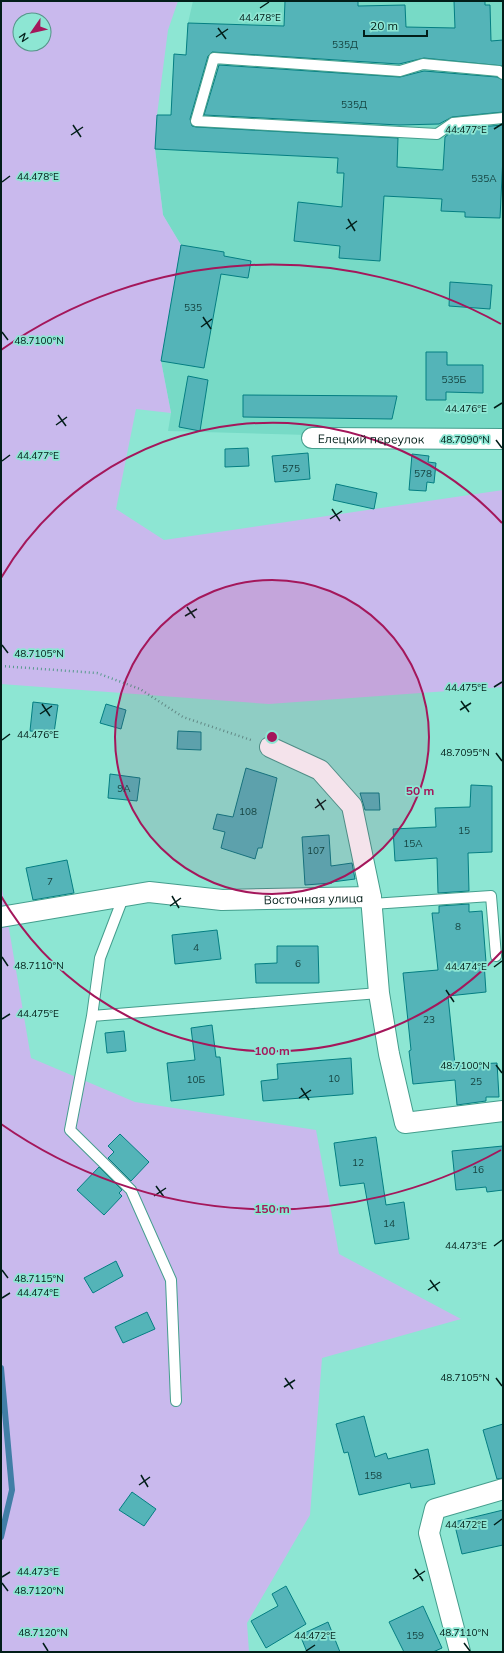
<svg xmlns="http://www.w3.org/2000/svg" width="504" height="1653" font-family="Mulish,sans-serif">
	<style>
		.built { fill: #77dac6 }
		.green { fill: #c9b9ed; fill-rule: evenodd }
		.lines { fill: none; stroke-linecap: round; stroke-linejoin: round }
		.stream { stroke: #417ea6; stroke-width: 6 }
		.building { fill: #54b4b8; stroke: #047e82 }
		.lane-casing { stroke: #449e8d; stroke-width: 12 }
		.street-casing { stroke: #449e8d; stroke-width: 22 }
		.path { stroke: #58998c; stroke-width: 2.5; stroke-dasharray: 1 3; stroke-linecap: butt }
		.lane { stroke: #fff; stroke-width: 10 }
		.street { stroke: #fff; stroke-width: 20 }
		.ticks { fill: none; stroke: #021e19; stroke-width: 1.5 }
		.ring { fill: none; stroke: #a4175b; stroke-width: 2 }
		.labels { text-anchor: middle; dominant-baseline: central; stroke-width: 3.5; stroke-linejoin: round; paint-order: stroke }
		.number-label { font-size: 10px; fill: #164441 }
		.street-label { font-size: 12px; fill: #021e19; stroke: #8de6d3 }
		.ticks-label { font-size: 10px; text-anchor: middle; fill: #021e19; stroke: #8de6d3; stroke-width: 3.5; stroke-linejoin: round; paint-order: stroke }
		.centre { fill: #a4175b; stroke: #8de6d3; stroke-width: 2 }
		.ring-label { font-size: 12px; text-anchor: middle; font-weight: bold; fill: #a4175b; stroke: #8de6d3; stroke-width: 3.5; stroke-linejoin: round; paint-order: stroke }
	</style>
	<rect width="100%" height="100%" fill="#8de6d3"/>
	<!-- built -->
	<path class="built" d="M 193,1 L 503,1 L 503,433 L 309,435 L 168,431 L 171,413 L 161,361 L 181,245 L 163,215 L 155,149 L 157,115 L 171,115 L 174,54 L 186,55 L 188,23 Z"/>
	<!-- green -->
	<path class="green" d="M 1,1 L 178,1 L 168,30 L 157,115 L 155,149 L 163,215 L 181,245 L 161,361 L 171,413 L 136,409 L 116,509 L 164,540 L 503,490 L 503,687 L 269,704 L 1,684 ZM 20,20 L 44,20 L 44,44 L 20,44 Z
		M 1,882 L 31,1058 L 135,1102 L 316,1130 L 339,1254 L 461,1319 L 322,1358 L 310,1515 L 247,1623 L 249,1652 L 1,1652 Z"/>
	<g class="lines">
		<!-- stream -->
		<path class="stream" d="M 1,1368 L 12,1490 L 1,1537"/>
	</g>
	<!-- building -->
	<path class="building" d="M 285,1 L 358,1 L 358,6 L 405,5 L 406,27 L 455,28 L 454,1 L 485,1 L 485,5 L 490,5 L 491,41 L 503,40 L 503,66 L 424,58 L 399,64 L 212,52 L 208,56 L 190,119 L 192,126 L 196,127 L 398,138 L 397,167 L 443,170 L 445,137 L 455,129 L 503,125 L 503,156 L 500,218 L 465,217 L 465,212 L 441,211 L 442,199 L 384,196 L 380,261 L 339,258 L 340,246 L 294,241 L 298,202 L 342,207 L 344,173 L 337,173 L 338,158 L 155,149 L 157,115 L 171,115 L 174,54 L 186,55 L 188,23 L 284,26 Z
		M 219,65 L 400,77 L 424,71 L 497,77 L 503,80 L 503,112 L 452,117 L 439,124 L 399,125 L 204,115 Z
		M 181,245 L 224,252 L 224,256 L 251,261 L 248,278 L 221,274 L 204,368 L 161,361 Z
		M 450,282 L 492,285 L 490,309 L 449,306 Z
		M 426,352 L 447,352 L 447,365 L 483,365 L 483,393 L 446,392 L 446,400 L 426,400 Z
		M 188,376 L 208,380 L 200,431 L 179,427 Z
		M 243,395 L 397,396 L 392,419 L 243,417 Z
		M 248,448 L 249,466 L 225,467 L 225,449 Z
		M 308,453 L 310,479 L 275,482 L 272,456 Z
		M 412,454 L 429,456 L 428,462 L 436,463 L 434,483 L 427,482 L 426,491 L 409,490 Z
		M 336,484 L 377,493 L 374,509 L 333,500 Z
		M 33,702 L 58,705 L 54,733 L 30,731 Z
		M 106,704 L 126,710 L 121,729 L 100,723 Z
		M 178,731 L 201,732 L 201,750 L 177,749 Z
		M 246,768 L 277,778 L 262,848 L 258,848 L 255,859 L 221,848 L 225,832 L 213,829 L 217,814 L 233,817 Z
		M 110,774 L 140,778 L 137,801 L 108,798 Z
		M 471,785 L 492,786 L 492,852 L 468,853 L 469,891 L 438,893 L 437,858 L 395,861 L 393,829 L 436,827 L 435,808 L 470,807 Z
		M 360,793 L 379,793 L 380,810 L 365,810 Z
		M 329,835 L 331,866 L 352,863 L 355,879 L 332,882 L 332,883 L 305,885 L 302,837 Z
		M 67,860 L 74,893 L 33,900 L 26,868 Z
		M 469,904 L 469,912 L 482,911 L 486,962 L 484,962 L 486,992 L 448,996 L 455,1065 L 497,1063 L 499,1097 L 486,1097 L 486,1101 L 457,1105 L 455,1080 L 413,1084 L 409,1051 L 411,1050 L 403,973 L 438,970 L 432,913 L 439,913 L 439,906 Z
		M 217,930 L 221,959 L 175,964 L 172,935 Z
		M 277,946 L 318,946 L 319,983 L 256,983 L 255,964 L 277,963 Z
		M 212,1025 L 216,1057 L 220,1057 L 224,1095 L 171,1101 L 167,1063 L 195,1060 L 191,1028 Z
		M 124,1031 L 126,1051 L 107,1053 L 105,1033 Z
		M 351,1058 L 353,1094 L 263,1101 L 261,1081 L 278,1079 L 277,1064 Z
		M 120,1134 L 149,1162 L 131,1181 L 108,1158 L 114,1152 L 108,1146 Z
		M 376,1137 L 386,1205 L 404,1202 L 409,1239 L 375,1244 L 364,1183 L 340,1186 L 334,1143 Z
		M 503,1146 L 503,1190 L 487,1192 L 486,1187 L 456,1190 L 452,1151 Z
		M 99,1167 L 122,1190 L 119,1193 L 122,1196 L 104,1215 L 77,1190 Z
		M 116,1261 L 123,1276 L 93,1293 L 84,1278 Z
		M 147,1312 L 155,1329 L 123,1343 L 115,1327 Z
		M 364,1416 L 375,1457 L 386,1453 L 388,1459 L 428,1449 L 435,1484 L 411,1488 L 410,1483 L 359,1495 L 348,1452 L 344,1453 L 336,1424 Z
		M 503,1424 L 503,1478 L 497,1479 L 483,1430 Z
		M 132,1492 L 156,1509 L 144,1526 L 119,1510 Z
		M 503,1510 L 503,1545 L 462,1554 L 454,1522 Z
		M 286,1586 L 306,1624 L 266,1648 L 251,1621 L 278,1606 L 272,1594 Z
		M 423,1606 L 442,1648 L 433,1652 L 404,1652 L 389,1622 Z
		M 328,1622 L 340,1652 L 307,1652 L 300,1635 Z"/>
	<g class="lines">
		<defs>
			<path id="lane" d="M 503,74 L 499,71 L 423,64 L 400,71 L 214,58 L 196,121 L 437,134 L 453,123 L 503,118
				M 372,904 L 491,896 L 496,956
				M 92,1016 L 100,958 L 123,898
				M 176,1401 L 171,1280 L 131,1190 L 70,1130 L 92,1016 L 379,993"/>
			<g id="street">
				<path id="s1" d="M 312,438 L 503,439"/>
				<path d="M 270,747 L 320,770 L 352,806 L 371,897"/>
				<path id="s2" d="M 1,917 L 149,892 L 222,900 L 371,897 L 379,993 L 389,1054 L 405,1123 L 503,1111"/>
				<path d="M 460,1652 L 429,1533 L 435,1509 L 503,1489"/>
			</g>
		</defs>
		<!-- lane casing -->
		<use href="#lane" class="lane-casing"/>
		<!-- street casing -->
		<use href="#street" class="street-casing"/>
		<!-- path -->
		<path class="path" d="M 1,666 L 97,673 L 140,689 L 183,717 L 251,740"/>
		<!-- lane -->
		<use href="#lane" class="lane"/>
		<!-- street -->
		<use href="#street" class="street"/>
	</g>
	<!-- ticks -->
	<path class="ticks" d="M 260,8 L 269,2M 218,28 L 226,39M 216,37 L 228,29M 73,125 L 81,137M 494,129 L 502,124M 71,135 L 83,127M 2,182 L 10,176M 348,219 L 355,231M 346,229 L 357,221M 203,317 L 211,329M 201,327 L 212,319M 2,332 L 8,340M 494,408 L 502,403M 58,415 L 66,426M 56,425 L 67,417M 496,440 L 502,448M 2,461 L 10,455M 332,509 L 340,521M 330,519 L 342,511M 187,607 L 195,618M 185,616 L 197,609M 2,645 L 8,653M 494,687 L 502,682M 461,701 L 469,712M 42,704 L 50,716M 460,710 L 471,703M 40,714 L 52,706M 2,740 L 10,734M 496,753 L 502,761M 317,799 L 324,810M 315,808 L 326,800M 172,896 L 179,908M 170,906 L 181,898M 2,957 L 8,966M 494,967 L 502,961M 446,990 L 454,1002M 444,1000 L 456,992M 2,1019 L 10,1014M 496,1065 L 502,1073M 301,1088 L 309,1100M 299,1098 L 311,1090M 156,1186 L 164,1197M 154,1196 L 166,1188M 494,1246 L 502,1240M 2,1270 L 8,1278M 430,1280 L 438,1291M 428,1290 L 440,1282M 2,1298 L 10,1293M 285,1378 L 293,1389M 496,1378 L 502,1386M 284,1387 L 295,1380M 141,1475 L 148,1487M 139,1485 L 150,1477M 494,1525 L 502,1519M 415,1569 L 423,1581M 2,1577 L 10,1572M 413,1579 L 425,1571M 2,1583 L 8,1591M 43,1643 L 48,1651M 464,1643 L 470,1651M 306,1651 L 315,1645"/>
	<!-- distance rings -->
	<circle cx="272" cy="737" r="157" fill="#a4175b" fill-opacity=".12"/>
	<g class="ring">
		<circle cx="272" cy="737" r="157"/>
		<path d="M502 951A314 314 0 0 1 1 896M1 578A314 314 0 0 1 502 523"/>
		<path d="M501 1150A472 472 0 0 1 1 1124M1 350A472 472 0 0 1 501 324"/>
	</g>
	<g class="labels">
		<!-- number labels -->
		<g class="number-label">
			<text x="345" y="44">535Д</text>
			<text x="354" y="104">535Д</text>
			<text x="484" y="178">535А</text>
			<text x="193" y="307">535</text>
			<text x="454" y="379">535Б</text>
			<text x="291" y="468">575</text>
			<text x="423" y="473">578</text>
			<text x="124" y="788">9А</text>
			<text x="248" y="811">108</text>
			<text x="464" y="830">15</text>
			<text x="413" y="843">15А</text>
			<text x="316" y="850">107</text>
			<text x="50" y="881">7</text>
			<text x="458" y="926">8</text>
			<text x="196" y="947">4</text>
			<text x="298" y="963">6</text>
			<text x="429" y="1019">23</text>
			<text x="334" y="1078">10</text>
			<text x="196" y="1079">10Б</text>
			<text x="476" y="1081">25</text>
			<text x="358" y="1162">12</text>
			<text x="478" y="1169">16</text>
			<text x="389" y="1223">14</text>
			<text x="373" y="1475">158</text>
			<text x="415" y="1635">159</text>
		</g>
		<!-- street labels -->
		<g class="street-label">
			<text stroke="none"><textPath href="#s1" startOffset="59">Елецкий переулок</textPath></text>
			<text stroke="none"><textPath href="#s2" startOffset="315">Восточная улица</textPath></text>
		</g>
	</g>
	<g class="ticks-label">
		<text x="260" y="21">44.478°E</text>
		<text x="466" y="133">44.477°E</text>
		<text x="38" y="180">44.478°E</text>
		<text x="39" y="344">48.7100°N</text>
		<text x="466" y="412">44.476°E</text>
		<text x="465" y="443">48.7090°N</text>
		<text x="38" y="459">44.477°E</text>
		<text x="39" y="657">48.7105°N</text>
		<text x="466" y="691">44.475°E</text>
		<text x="38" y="738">44.476°E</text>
		<text x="465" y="756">48.7095°N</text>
		<text x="39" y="969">48.7110°N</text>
		<text x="466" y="970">44.474°E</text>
		<text x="38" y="1017">44.475°E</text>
		<text x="465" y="1069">48.7100°N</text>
		<text x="466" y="1249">44.473°E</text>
		<text x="39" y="1282">48.7115°N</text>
		<text x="38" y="1296">44.474°E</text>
		<text x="465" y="1381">48.7105°N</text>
		<text x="466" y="1528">44.472°E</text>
		<text x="38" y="1575">44.473°E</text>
		<text x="39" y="1594">48.7120°N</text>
		<text x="43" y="1636">48.7120°N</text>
		<text x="464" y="1636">48.7110°N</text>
		<text x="315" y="1639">44.472°E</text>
	</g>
	<circle cx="272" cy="737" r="6" class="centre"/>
	<g class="ring-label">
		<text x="420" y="795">50 m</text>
		<text x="272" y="1055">100 m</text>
		<text x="272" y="1213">150 m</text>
	</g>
	<!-- border -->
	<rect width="504" height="1653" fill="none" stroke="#021e19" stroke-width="4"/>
	<!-- north arrow -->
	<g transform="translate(32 32) rotate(236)"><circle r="19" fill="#8de6d3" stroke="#559689"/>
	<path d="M0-3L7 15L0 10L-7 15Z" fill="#a4175b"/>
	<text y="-6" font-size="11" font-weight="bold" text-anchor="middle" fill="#021e19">N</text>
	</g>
	<!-- scale -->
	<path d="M364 30v6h63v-6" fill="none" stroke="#021e19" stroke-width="2"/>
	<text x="370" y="30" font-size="12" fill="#021e19" stroke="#8de6d3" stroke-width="3" paint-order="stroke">20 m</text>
</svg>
